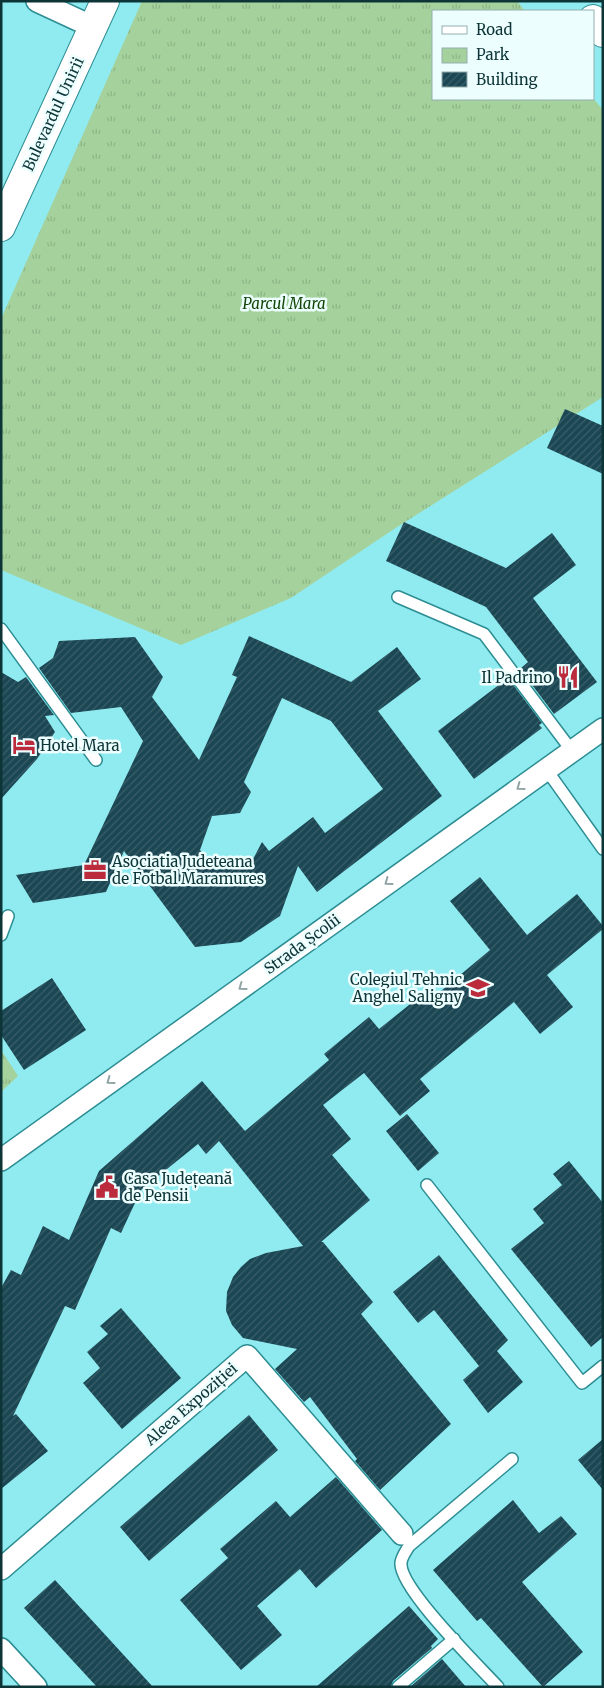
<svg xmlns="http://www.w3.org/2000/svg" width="604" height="1688" font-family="Merriweather,serif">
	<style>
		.park { fill: url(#park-tufts) }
		.building { fill: url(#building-hatch); fill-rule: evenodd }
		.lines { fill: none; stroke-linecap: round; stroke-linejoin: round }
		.service-casing { stroke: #2c8d93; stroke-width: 14 }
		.minor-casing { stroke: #2c8d93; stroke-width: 24 }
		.tertiary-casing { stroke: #2c8d93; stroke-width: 30 }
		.secondary-casing { stroke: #2c8d93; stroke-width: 30 }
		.service { stroke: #fff; stroke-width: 11 }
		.minor { stroke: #fff; stroke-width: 21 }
		.tertiary { stroke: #fff; stroke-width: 28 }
		.secondary { stroke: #fff; stroke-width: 28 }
		.oneway { stroke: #92a4a5 }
		.labels { text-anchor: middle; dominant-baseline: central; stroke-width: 5; stroke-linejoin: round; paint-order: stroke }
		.street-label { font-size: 15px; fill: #0d3537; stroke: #edfeff }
		.park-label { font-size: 15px; font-style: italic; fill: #134606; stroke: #edfeff }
		.poi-label { font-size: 15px; fill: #0d3537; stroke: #edfeff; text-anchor: start }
	</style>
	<defs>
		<pattern id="park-tufts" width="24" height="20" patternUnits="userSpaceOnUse" patternTransform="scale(1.25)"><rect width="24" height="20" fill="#a5d29c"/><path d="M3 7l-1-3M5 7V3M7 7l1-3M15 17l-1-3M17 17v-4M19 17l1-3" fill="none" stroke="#8db587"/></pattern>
		<pattern id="building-hatch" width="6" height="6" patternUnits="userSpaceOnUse" patternTransform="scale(1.25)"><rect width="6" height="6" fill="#1b4653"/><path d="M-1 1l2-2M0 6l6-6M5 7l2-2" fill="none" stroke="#3a5f69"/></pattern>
	</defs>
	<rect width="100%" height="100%" fill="#90ebf0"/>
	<!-- park -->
	<path class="park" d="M 142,1 L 517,1 L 525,11 L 433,11 L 433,99 L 593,98 L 603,110 L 603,397 L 394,529 L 291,598 L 181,645 L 1,570 L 1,319 Z
		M 1,1050 L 18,1076 L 1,1092 Z"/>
	<!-- building -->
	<path class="building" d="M 565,409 L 603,426 L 603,474 L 547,448 Z
		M 404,522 L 506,568 L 552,533 L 576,565 L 533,598 L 597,682 L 554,714 L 520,669 L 528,662 L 486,607 L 386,561 Z
		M 249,636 L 351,682 L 397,647 L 421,679 L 378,711 L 442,796 L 317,892 L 298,866 L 280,916 L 241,942 L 195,947 L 124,851 L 106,892 L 33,903 L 16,875 L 84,865 L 143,741 L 121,707 L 71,713 L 39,668 L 53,658 L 59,641 L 135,637 L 163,677 L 152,697 L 199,760 L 237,677 L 232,675 ZM 282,698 L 331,721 L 383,789 L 325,833 L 313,817 L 269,851 L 262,842 L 250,865 L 215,870 L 200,850 L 212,816 L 240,813 L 251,792 L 244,782 Z
		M 1,672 L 18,682 L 26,677 L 54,715 L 45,716 L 55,732 L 37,759 L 1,799 Z
		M 508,678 L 542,723 L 539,725 L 542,728 L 474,779 L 438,731 Z
		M 480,877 L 527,935 L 577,894 L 603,926 L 603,929 L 547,975 L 573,1007 L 540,1034 L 514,1002 L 420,1079 L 430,1091 L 400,1116 L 364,1073 L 323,1105 L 351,1139 L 332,1155 L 370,1200 L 321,1242 L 323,1242 L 373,1302 L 361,1314 L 451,1424 L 380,1490 L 355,1461 L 357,1459 L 310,1397 L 304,1402 L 275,1369 L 297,1349 L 243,1338 L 232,1325 L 226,1311 L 227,1292 L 233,1277 L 241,1267 L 250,1259 L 266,1253 L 303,1246 L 219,1141 L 206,1154 L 198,1144 L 141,1190 L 121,1233 L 111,1228 L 75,1310 L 65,1306 L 13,1416 L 16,1414 L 48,1451 L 1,1489 L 1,1288 L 11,1270 L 21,1275 L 43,1226 L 69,1240 L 99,1171 L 202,1081 L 245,1131 L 329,1060 L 324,1054 L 369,1017 L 379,1029 L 429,989 L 435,996 L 490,950 L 450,901 Z
		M 52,978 L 86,1030 L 24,1070 L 1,1035 L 1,1011 Z
		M 407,1114 L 439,1153 L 418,1171 L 386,1131 Z
		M 569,1161 L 603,1203 L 603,1337 L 591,1347 L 511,1249 L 544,1223 L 533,1209 L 562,1185 L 553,1174 Z
		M 439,1255 L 508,1340 L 497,1351 L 523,1382 L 488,1413 L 463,1380 L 479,1366 L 434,1310 L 418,1323 L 393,1292 Z
		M 121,1308 L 181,1378 L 122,1429 L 83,1383 L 100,1368 L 87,1352 L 108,1334 L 100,1326 Z
		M 249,1415 L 278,1450 L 149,1561 L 120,1527 Z
		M 603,1439 L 603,1490 L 578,1460 Z
		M 336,1477 L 382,1530 L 316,1588 L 300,1569 L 257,1606 L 282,1635 L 241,1670 L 180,1600 L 228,1558 L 220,1549 L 276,1501 L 290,1517 Z
		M 513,1500 L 539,1533 L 561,1516 L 577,1534 L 522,1582 L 583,1652 L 543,1687 L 481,1618 L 477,1621 L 433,1570 Z
		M 55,1580 L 153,1687 L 97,1687 L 24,1608 Z
		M 409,1606 L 438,1639 L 431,1646 L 432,1648 L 393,1681 L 391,1687 L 316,1687 Z
		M 442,1659 L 466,1687 L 410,1687 Z"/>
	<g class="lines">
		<defs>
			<path id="service" d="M 398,597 L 484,634 L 572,751
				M 1,629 L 96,760
				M 546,769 L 603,849
				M 1,935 L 8,916
				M 427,1185 L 582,1383 L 603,1366
				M 398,1687 L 454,1639
				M 498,1687 C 478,1665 399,1588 401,1563 C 401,1558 406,1551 409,1546 L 512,1459"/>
			<path id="minor" d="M 37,1 L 93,27
				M 1,1160 L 603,729
				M 1,1569 L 247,1356 L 402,1534
				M 1,1649 L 36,1687"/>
			<path id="tertiary" d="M 593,19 L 603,33"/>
			<path id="secondary" d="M 1,227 L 105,1"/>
		</defs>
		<!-- service casing -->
		<use href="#service" class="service-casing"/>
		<!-- minor casing -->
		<use href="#minor" class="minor-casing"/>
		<!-- tertiary casing -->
		<use href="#tertiary" class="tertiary-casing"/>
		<!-- secondary casing -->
		<use href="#secondary" class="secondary-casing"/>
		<!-- service -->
		<use href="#service" class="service"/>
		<!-- minor -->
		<use href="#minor" class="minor"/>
		<!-- tertiary -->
		<use href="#tertiary" class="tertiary"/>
		<!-- secondary -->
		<use href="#secondary" class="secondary"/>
	</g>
	<!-- one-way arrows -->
	<defs><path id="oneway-chevron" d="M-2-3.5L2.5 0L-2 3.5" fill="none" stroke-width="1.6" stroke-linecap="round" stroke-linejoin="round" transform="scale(1.25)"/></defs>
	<g class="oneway">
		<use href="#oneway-chevron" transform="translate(520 787) rotate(144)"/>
		<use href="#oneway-chevron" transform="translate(388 882) rotate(144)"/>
		<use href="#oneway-chevron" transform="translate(242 987) rotate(144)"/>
		<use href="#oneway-chevron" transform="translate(110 1081) rotate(144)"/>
	</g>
	<!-- icons -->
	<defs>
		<symbol id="restaurant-bare" viewBox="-9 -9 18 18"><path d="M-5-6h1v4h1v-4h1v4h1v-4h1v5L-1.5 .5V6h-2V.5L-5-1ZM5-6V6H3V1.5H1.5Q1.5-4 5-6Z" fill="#bc2b3c" stroke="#edfeff" stroke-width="2.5" paint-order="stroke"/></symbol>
		<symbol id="hotel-bare" viewBox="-9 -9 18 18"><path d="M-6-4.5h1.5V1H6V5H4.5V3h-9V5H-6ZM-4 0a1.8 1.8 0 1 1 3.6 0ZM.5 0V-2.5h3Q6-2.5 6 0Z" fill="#bc2b3c" stroke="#edfeff" stroke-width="2.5" paint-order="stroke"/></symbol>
		<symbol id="office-bare" viewBox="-9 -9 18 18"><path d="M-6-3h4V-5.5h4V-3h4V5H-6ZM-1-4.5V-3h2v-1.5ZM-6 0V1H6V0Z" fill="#bc2b3c" stroke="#edfeff" stroke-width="2.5" paint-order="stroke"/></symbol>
		<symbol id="university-bare" viewBox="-9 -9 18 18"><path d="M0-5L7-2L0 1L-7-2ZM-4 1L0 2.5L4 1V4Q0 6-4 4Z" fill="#bc2b3c" stroke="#edfeff" stroke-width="2.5" paint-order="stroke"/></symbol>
		<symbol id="civic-bare" viewBox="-9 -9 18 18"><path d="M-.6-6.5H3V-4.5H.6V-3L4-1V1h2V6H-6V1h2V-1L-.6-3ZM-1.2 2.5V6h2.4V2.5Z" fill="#bc2b3c" stroke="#edfeff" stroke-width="2.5" paint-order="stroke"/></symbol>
	</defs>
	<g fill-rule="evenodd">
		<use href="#restaurant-bare" x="552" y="661" width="32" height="32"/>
		<use href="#hotel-bare" x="8" y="729" width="32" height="32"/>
		<use href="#office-bare" x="79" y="854" width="32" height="32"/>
		<use href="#university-bare" x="462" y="972" width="32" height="32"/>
		<use href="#civic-bare" x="91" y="1171" width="32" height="32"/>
	</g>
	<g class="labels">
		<!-- street labels -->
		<g class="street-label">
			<text transform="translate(53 114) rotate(-65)">Bulevardul Unirii</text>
			<text transform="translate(302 944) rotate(-36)">Strada Școlii</text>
			<text transform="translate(191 1404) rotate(-41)">Aleea Expoziției</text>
		</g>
		<!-- park labels -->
		<g class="park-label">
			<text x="284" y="303">Parcul Mara</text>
		</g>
		<!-- poi labels -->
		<g class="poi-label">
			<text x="552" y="677" text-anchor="end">Il Padrino</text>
			<text x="40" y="745">Hotel Mara</text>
			<text x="112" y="861">Asociatia Judeteana<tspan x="112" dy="17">de Fotbal Maramures</tspan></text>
			<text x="462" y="979" text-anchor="end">Colegiul Tehnic<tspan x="462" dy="17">Anghel Saligny</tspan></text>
			<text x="124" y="1178">Casa Județeană<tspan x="124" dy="17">de Pensii</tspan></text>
		</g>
	</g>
	<!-- border -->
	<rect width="604" height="1688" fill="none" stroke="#0d3537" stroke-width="5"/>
	<!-- legend -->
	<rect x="432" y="10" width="162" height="90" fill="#edfeff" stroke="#93aeaf"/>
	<rect x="442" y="26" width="25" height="8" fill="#ffffff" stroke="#93aeaf"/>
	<text x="476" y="35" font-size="15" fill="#0d3537">Road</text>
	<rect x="442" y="48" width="25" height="15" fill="url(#park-tufts)" stroke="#93aeaf"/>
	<text x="476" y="60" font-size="15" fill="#0d3537">Park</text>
	<rect x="442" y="72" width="25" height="15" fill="url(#building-hatch)" stroke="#93aeaf"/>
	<text x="476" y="85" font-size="15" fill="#0d3537">Building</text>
</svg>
